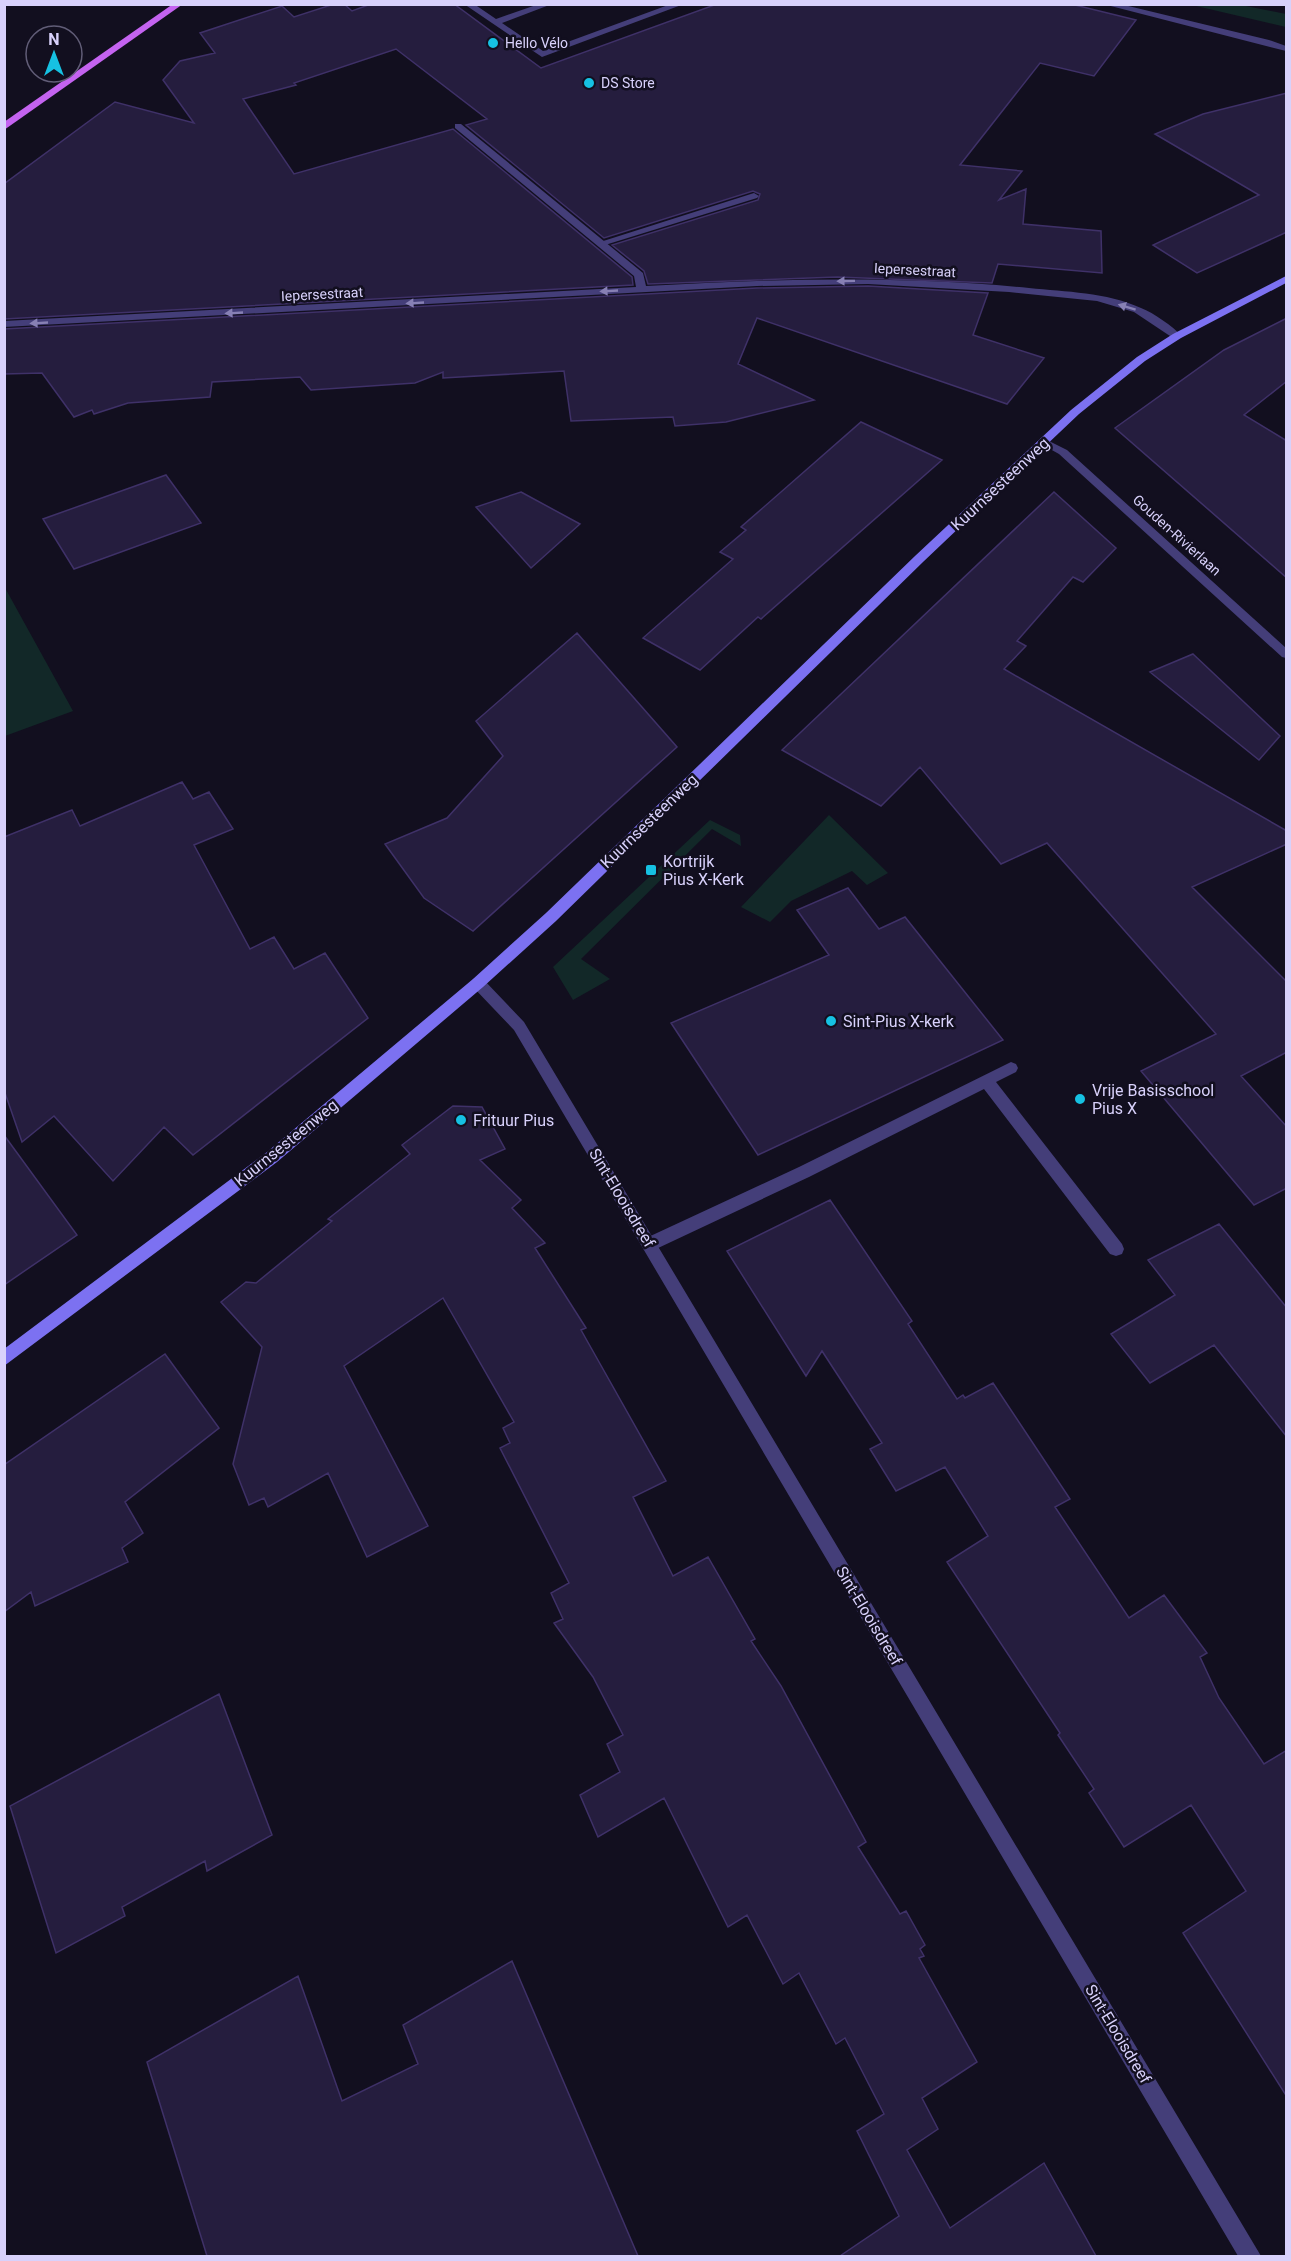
<svg xmlns="http://www.w3.org/2000/svg" width="1291" height="2261" font-family="Roboto,sans-serif">
	<style>
		.green { fill: #122828 }
		.building { fill: #251d3e; stroke: #3f3168; stroke-width: 1.5 }
		.lines { fill: none; stroke-linecap: round; stroke-linejoin: round }
		.lane { fill: #443e79; fill-rule: evenodd }
		.street { fill: #443e79; fill-rule: evenodd }
		.secondary { fill: #7c71f1; fill-rule: evenodd }
		.primary { fill: #c463f0; fill-rule: evenodd }
		.oneway { fill: #8780b4 }
		.poi-dot { fill: #16c1e2; stroke: #120f1f; stroke-width: 2 }
		.labels { text-anchor: middle; dominant-baseline: central; stroke-width: 5; stroke-linejoin: round; paint-order: stroke }
		.far-poi-label { font-size: 14px; fill: #d8d1fb; stroke: #120f1f; text-anchor: start }
		.far-street-label { font-size: 14px; fill: #d8d1fb; stroke: #120f1f }
		.street-label { font-size: 16px; fill: #d8d1fb; stroke: #120f1f }
		.poi-label { font-size: 16px; fill: #d8d1fb; stroke: #120f1f; text-anchor: start }
	</style>
	<rect width="100%" height="100%" fill="#120f1f"/>
	<!-- green -->
	<path class="green" d="M 1192,5 L 1241,5 L 1286,14 L 1286,27 Z
		M 4,586 L 73,711 L 5,736 L 4,736 Z
		M 829,815 L 888,873 L 867,885 L 852,871 L 791,901 L 770,922 L 741,907 Z
		M 710,820 L 740,835 L 741,846 L 712,829 L 581,959 L 610,979 L 573,1000 L 553,967 Z"/>
	<!-- building -->
	<path class="building" d="M 334,4 L 344,4 L 352,11 L 371,4 L 454,4 L 541,68 L 717,4 L 1071,4 L 1136,20 L 1094,76 L 1040,63 L 960,165 L 1022,171 L 999,200 L 1026,189 L 1023,224 L 1101,231 L 1102,273 L 998,264 L 992,283 L 837,277 L 648,284 L 644,271 L 612,245 L 758,200 L 760,194 L 753,191 L 604,238 L 466,125 L 487,119 L 396,49 L 294,83 L 296,85 L 243,99 L 294,174 L 453,129 L 632,277 L 633,285 L 4,319 L 4,184 L 115,102 L 194,123 L 163,80 L 180,61 L 215,53 L 200,33 L 282,6 L 294,17 Z
		M 1287,93 L 1287,232 L 1197,273 L 1153,245 L 1259,195 L 1155,134 L 1203,114 Z
		M 868,286 L 988,293 L 973,335 L 1044,358 L 1007,404 L 757,318 L 738,364 L 814,400 L 726,422 L 675,426 L 673,417 L 571,421 L 564,371 L 443,378 L 443,372 L 415,383 L 311,390 L 300,377 L 212,382 L 210,397 L 128,403 L 94,414 L 92,410 L 74,417 L 42,373 L 4,374 L 4,329 L 757,288 Z
		M 1287,318 L 1287,381 L 1244,415 L 1287,441 L 1287,578 L 1115,428 L 1224,350 Z
		M 861,422 L 942,460 L 761,619 L 758,617 L 700,670 L 643,638 L 733,559 L 720,552 L 746,530 L 741,527 Z
		M 166,475 L 201,523 L 74,569 L 43,519 Z
		M 521,492 L 580,524 L 531,568 L 476,507 Z
		M 1054,492 L 1116,548 L 1083,582 L 1073,577 L 1017,641 L 1026,646 L 1004,669 L 1287,831 L 1287,844 L 1192,887 L 1287,982 L 1287,1052 L 1241,1076 L 1287,1127 L 1287,1188 L 1254,1205 L 1141,1071 L 1216,1034 L 1047,843 L 1001,864 L 920,767 L 881,806 L 782,750 Z
		M 577,633 L 677,747 L 473,931 L 424,898 L 385,844 L 447,818 L 503,756 L 476,721 Z
		M 1193,654 L 1280,736 L 1259,760 L 1150,672 Z
		M 182,782 L 193,799 L 209,792 L 233,829 L 194,845 L 250,949 L 274,937 L 294,969 L 325,953 L 368,1018 L 193,1155 L 164,1127 L 113,1181 L 54,1116 L 22,1142 L 4,1090 L 4,837 L 72,810 L 80,826 Z
		M 848,888 L 879,929 L 905,917 L 1003,1040 L 758,1155 L 671,1023 L 829,955 L 797,910 Z
		M 453,1106 L 482,1107 L 505,1149 L 480,1160 L 521,1200 L 512,1208 L 545,1243 L 535,1248 L 586,1328 L 581,1330 L 666,1481 L 633,1497 L 673,1576 L 708,1557 L 755,1639 L 751,1641 L 781,1686 L 866,1842 L 858,1847 L 900,1914 L 906,1911 L 925,1945 L 920,1949 L 924,1956 L 919,1958 L 977,2062 L 922,2098 L 938,2129 L 907,2150 L 950,2228 L 1044,2163 L 1096,2256 L 840,2256 L 899,2216 L 857,2131 L 884,2114 L 845,2038 L 836,2044 L 799,1973 L 783,1984 L 747,1915 L 728,1927 L 664,1798 L 598,1837 L 580,1795 L 620,1772 L 607,1744 L 623,1735 L 593,1677 L 554,1623 L 563,1619 L 551,1593 L 569,1583 L 500,1448 L 510,1443 L 503,1428 L 514,1422 L 443,1298 L 344,1366 L 428,1526 L 367,1557 L 328,1473 L 268,1507 L 264,1498 L 249,1505 L 233,1464 L 262,1347 L 221,1302 L 246,1282 L 256,1283 L 332,1221 L 328,1219 L 410,1154 L 402,1145 Z
		M 4,1135 L 77,1235 L 4,1285 Z
		M 830,1200 L 912,1321 L 908,1324 L 957,1399 L 963,1395 L 965,1398 L 993,1383 L 1070,1499 L 1055,1507 L 1129,1618 L 1164,1595 L 1207,1653 L 1200,1657 L 1219,1698 L 1264,1764 L 1287,1750 L 1287,2097 L 1183,1933 L 1246,1891 L 1191,1805 L 1124,1847 L 1089,1793 L 1094,1789 L 1058,1735 L 1060,1733 L 947,1562 L 988,1536 L 945,1467 L 896,1491 L 870,1449 L 882,1443 L 822,1351 L 806,1376 L 727,1251 Z
		M 1219,1224 L 1287,1308 L 1287,1437 L 1214,1345 L 1150,1383 L 1111,1334 L 1175,1295 L 1148,1260 Z
		M 165,1354 L 219,1428 L 125,1502 L 143,1533 L 122,1548 L 128,1562 L 35,1606 L 31,1592 L 4,1612 L 4,1465 Z
		M 219,1694 L 272,1835 L 207,1871 L 205,1861 L 122,1907 L 125,1916 L 56,1953 L 10,1806 Z
		M 512,1961 L 638,2256 L 207,2256 L 147,2062 L 298,1976 L 342,2101 L 418,2064 L 403,2025 Z"/>
	<g class="lines">
		<!-- lane -->
		<path class="lane" d="M 464,4 L 474,4 L 496,19 L 539,4 L 552,4 L 502,23 L 543,51 L 671,4 L 684,4 L 542,57 Z
			M 1103,4 L 1120,4 L 1269,40 L 1286,46 L 1286,51 Z
			M 754,193 L 759,196 L 757,198 L 605,245 L 597,243 Z
			M 1011,1062 L 1016,1064 L 1018,1068 L 1016,1072 L 996,1082 L 1122,1244 L 1124,1249 L 1122,1254 L 1116,1256 L 1110,1254 L 984,1089 L 809,1177 L 656,1249 L 650,1251 L 644,1249 L 642,1244 L 644,1239 L 799,1167 Z"/>
		<!-- street -->
		<path class="street" d="M 455,124 L 461,124 L 643,273 L 646,286 C 774,279 901,275 1029,288 C 1066,292 1106,292 1141,308 C 1154,313 1172,326 1182,336 L 1173,338 L 1134,312 L 1097,301 L 1009,292 L 868,284 L 757,286 L 4,327 L 4,321 L 636,287 L 634,276 L 455,128 Z
			M 1045,439 L 1067,450 L 1286,648 L 1286,658 L 1282,657 L 1059,454 L 1041,444 L 1040,442 Z
			M 478,977 L 483,979 L 524,1022 L 1261,2256 L 1238,2256 L 514,1030 L 473,987 L 471,983 L 473,979 Z"/>
		<!-- secondary -->
		<path class="secondary" d="M 1286,276 L 1286,283 L 1181,338 L 1145,361 L 1079,414 L 923,562 L 556,921 L 483,987 L 277,1162 L 4,1366 L 4,1349 L 267,1152 L 473,979 L 546,913 L 915,556 L 1071,410 L 1137,357 L 1173,334 Z"/>
		<!-- primary -->
		<path class="primary" d="M 173,4 L 183,4 L 4,130 L 4,122 Z"/>
	</g>
	<!-- one-way arrows -->
	<defs><path id="oneway-solid" d="M-6-.8H1V-3.2L6.5 0L1 3.2V.8H-6Z" transform="scale(1.5)"/></defs>
	<g class="oneway">
		<use href="#oneway-solid" transform="translate(846 281) rotate(179)"/>
		<use href="#oneway-solid" transform="translate(609 291) rotate(177)"/>
		<use href="#oneway-solid" transform="translate(415 303) rotate(177)"/>
		<use href="#oneway-solid" transform="translate(1127 307) rotate(-163)"/>
		<use href="#oneway-solid" transform="translate(234 313) rotate(177)"/>
		<use href="#oneway-solid" transform="translate(39 323) rotate(177)"/>
	</g>
	<!-- markers -->
	<g class="poi-dot">
		<circle cx="493" cy="43" r="6"/>
		<circle cx="589" cy="83" r="6"/>
		<rect x="645" y="864" width="12" height="12" rx="3"/>
		<circle cx="831" cy="1021" r="6"/>
		<circle cx="1080" cy="1099" r="6"/>
		<circle cx="461" cy="1120" r="6"/>
	</g>
	<g class="labels">
		<!-- far-poi labels -->
		<g class="far-poi-label">
			<text x="505" y="43">Hello Vélo</text>
			<text x="601" y="83">DS Store</text>
		</g>
		<!-- far-street labels -->
		<g class="far-street-label">
			<text transform="translate(915 270) rotate(3)">Iepersestraat</text>
			<text transform="translate(322 294) rotate(-3)">Iepersestraat</text>
			<text transform="translate(1177 535) rotate(42)">Gouden-Rivierlaan</text>
		</g>
		<!-- street labels -->
		<g class="street-label">
			<text transform="translate(1000 484) rotate(-43)">Kuurnsesteenweg</text>
			<text transform="translate(649 821) rotate(-44)">Kuurnsesteenweg</text>
			<text transform="translate(286 1143) rotate(-39)">Kuurnsesteenweg</text>
			<text transform="translate(622 1198) rotate(59)">Sint-Elooisdreef</text>
			<text transform="translate(869 1616) rotate(59)">Sint-Elooisdreef</text>
			<text transform="translate(1118 2034) rotate(59)">Sint-Elooisdreef</text>
		</g>
		<!-- poi labels -->
		<g class="poi-label">
			<text x="663" y="861">Kortrijk<tspan x="663" dy="18">Pius X-Kerk</tspan></text>
			<text x="843" y="1021">Sint-Pius X-kerk</text>
			<text x="1092" y="1090">Vrije Basisschool<tspan x="1092" dy="18">Pius X</tspan></text>
			<text x="473" y="1120">Frituur Pius</text>
		</g>
	</g>
	<!-- border -->
	<rect width="1291" height="2261" fill="none" stroke="#d8d1fb" stroke-width="12"/>
	<!-- north arrow -->
	<g transform="translate(54 54)"><circle r="28" fill="#120f1f" stroke="#615d77" stroke-width="1.5"/>
	<path d="M0-4.5L10 22L0 15L-10 22Z" fill="#16c1e2"/>
	<text y="-9" font-size="16" font-weight="bold" text-anchor="middle" fill="#d8d1fb">N</text>
	</g>
</svg>
